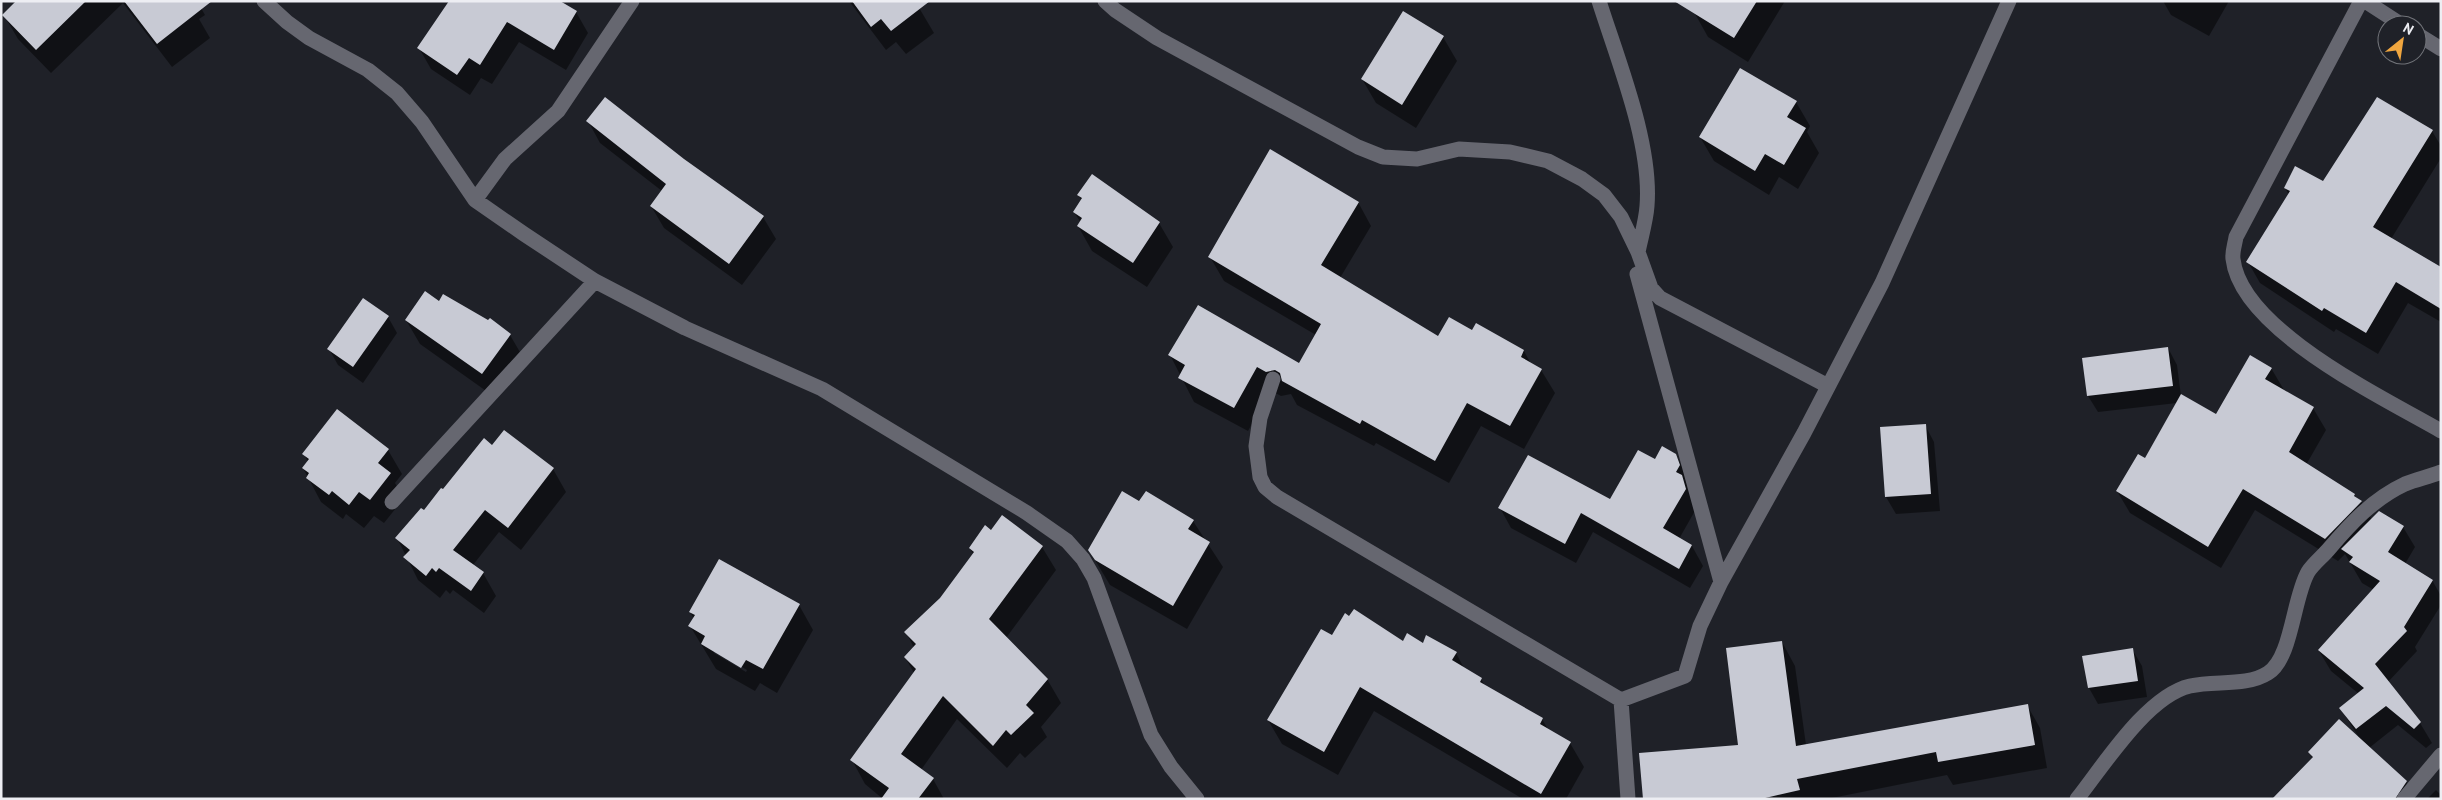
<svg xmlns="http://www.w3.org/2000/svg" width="2442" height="800" font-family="'PT Sans',sans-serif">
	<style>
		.shadow { fill: #0007; fill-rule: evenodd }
		.building { fill: #c8cad4 }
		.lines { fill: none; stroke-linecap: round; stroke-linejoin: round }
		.minor { stroke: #666770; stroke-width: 15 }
	</style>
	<rect width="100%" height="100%" fill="#1f2128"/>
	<!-- shadow -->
	<path class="shadow" d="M 18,1 L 197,1 L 205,15 L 199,19 L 210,38 L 172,67 L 123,3 L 51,73 L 18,39 L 4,15 Z
		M 558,1 L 576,12 L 588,33 L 566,70 L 519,42 L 492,84 L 481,78 L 470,95 L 431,69 L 419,48 Z
		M 849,1 L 915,1 L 934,33 L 906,54 L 896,42 L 886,50 Z
		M 1701,1 L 1785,1 L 1748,62 L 1708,37 L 1694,12 Z
		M 2163,1 L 2229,1 L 2209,36 L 2171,15 Z
		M 1403,12 L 1443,37 L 1457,61 L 1416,128 L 1376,103 L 1362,79 Z
		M 1796,102 L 1810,126 L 1807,132 L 1819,153 L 1798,189 L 1779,177 L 1769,195 L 1714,161 L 1700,137 Z
		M 588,121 L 683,160 L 763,217 L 776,239 L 742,285 L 664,228 L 651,206 L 662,191 L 600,143 Z
		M 2432,131 L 2441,146 L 2441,158 L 2391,239 L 2441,268 L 2441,322 L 2408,303 L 2378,354 L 2336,329 L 2334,332 L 2260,283 L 2248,262 L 2289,195 L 2285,188 L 2323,183 Z
		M 1078,195 L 1159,223 L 1173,247 L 1147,287 L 1092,251 L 1078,226 L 1081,223 L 1074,212 L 1082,201 Z
		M 1358,202 L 1371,226 L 1340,278 L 1439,338 L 1473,332 L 1476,325 L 1524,351 L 1531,364 L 1541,370 L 1555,393 L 1524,449 L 1481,426 L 1449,483 L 1376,443 L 1374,446 L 1297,405 L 1291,394 L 1281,396 L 1270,390 L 1248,431 L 1194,402 L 1170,355 L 1300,365 L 1316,335 L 1224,281 L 1210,257 Z
		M 439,303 L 510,335 L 524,359 L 496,398 L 420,344 L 406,320 Z
		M 388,317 L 397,333 L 363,383 L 338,365 L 329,349 Z
		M 2168,348 L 2177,365 L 2181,396 L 2217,416 L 2271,368 L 2284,390 L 2313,408 L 2326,430 L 2306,465 L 2354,495 L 2361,502 L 2372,520 L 2403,527 L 2415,547 L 2405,564 L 2432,580 L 2441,596 L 2441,605 L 2415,647 L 2417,651 L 2388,682 L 2420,723 L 2432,743 L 2426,748 L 2398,725 L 2369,748 L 2406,782 L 2416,799 L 2273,799 L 2313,759 L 2309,752 L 2358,736 L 2341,709 L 2359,694 L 2331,671 L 2319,651 L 2374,590 L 2362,583 L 2345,554 L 2338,561 L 2255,510 L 2221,568 L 2130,513 L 2117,491 L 2145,460 L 2177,403 L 2098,412 L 2088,396 Z
		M 1925,425 L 1934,442 L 1940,511 L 1896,514 L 1886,497 L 1881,428 Z
		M 492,446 L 553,469 L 566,492 L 521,550 L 499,532 L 473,565 L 483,573 L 496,596 L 484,613 L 453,590 L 450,594 L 446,590 L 440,598 L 418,580 L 397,538 L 443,491 Z
		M 388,450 L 402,474 L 395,483 L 404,498 L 384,523 L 374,516 L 364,528 L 346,514 L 343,519 L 321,502 L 303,468 L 308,462 L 304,454 Z
		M 1676,455 L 1687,476 L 1696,509 L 1679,539 L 1692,546 L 1703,566 L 1690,588 L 1593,532 L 1576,563 L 1511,528 L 1500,508 L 1611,500 L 1655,461 Z
		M 1140,503 L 1193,521 L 1223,567 L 1187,629 L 1110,585 L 1089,550 Z
		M 991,531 L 1042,547 L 1056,570 L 1006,638 L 1047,679 L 1061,703 L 1041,727 L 1047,737 L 1025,758 L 1020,753 L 1007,768 L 957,719 L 921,770 L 933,779 L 944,799 L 883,799 L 865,784 L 852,760 L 914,673 L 905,657 L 914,648 L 906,632 L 941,599 L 974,555 L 970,549 Z
		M 799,605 L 813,630 L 777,693 L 760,683 L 755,691 L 716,669 L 690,626 L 694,619 L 690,612 ZM 714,650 L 747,670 L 746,672 L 714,653 Z
		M 1332,637 L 1423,645 L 1456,653 L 1465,670 L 1481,679 L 1485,686 L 1542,719 L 1549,731 L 1570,743 L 1584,767 L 1566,799 L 1523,799 L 1374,711 L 1338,775 L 1282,744 L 1268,720 Z
		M 1782,642 L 1795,666 L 1806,745 L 2027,705 L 2040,728 L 2047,768 L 1953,785 L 1947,775 L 1827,799 L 1644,799 L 1740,746 Z
		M 2132,649 L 2142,666 L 2147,697 L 2098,704 L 2089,688 Z
		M 2436,790 L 2441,795 L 2441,799 L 2427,799 Z"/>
	<!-- building -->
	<path class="building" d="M 16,1 L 86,1 L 36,50 L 2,15 Z
		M 124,1 L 212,1 L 157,44 Z
		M 449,1 L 560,1 L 577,11 L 554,50 L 507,22 L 480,65 L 469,58 L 457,75 L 417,48 Z
		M 852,1 L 930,1 L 891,31 L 881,19 L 871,27 Z
		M 1674,1 L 1757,1 L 1734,38 Z
		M 1403,11 L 1444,36 L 1402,105 L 1361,79 Z
		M 1740,68 L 1797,101 L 1787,117 L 1806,128 L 1784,165 L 1765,154 L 1755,171 L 1699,137 Z
		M 605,97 L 684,159 L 764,216 L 729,264 L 650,206 L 666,184 L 586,121 Z
		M 2377,97 L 2433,130 L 2373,227 L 2441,267 L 2441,309 L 2396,282 L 2366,333 L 2324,308 L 2322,311 L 2246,262 L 2290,191 L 2284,188 L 2295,166 L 2323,181 Z
		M 1270,149 L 1359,202 L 1321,265 L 1438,336 L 1449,317 L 1472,330 L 1476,323 L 1524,350 L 1521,357 L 1542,369 L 1510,426 L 1467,403 L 1435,461 L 1362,420 L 1360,424 L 1282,381 L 1280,373 L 1275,370 L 1266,372 L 1257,367 L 1234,408 L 1178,378 L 1185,365 L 1168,355 L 1198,305 L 1299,363 L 1321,324 L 1208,257 Z
		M 1092,174 L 1160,222 L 1133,263 L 1077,226 L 1082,218 L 1073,212 L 1082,198 L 1077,195 Z
		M 425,291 L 439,301 L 443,294 L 488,320 L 490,318 L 511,334 L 482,374 L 405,320 Z
		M 363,298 L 389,316 L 353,367 L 327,349 Z
		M 2168,347 L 2173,386 L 2087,396 L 2082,358 Z
		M 2250,355 L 2272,368 L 2265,379 L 2314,407 L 2289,452 L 2355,494 L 2354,496 L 2362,501 L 2325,539 L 2243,489 L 2208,547 L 2116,491 L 2138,454 L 2145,458 L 2181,394 L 2216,414 Z
		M 337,409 L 389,449 L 378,463 L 391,473 L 370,500 L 359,492 L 349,505 L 332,491 L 329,495 L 306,478 L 309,473 L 302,468 L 309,459 L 302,454 Z
		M 1926,424 L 1931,494 L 1885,497 L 1880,427 Z
		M 504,430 L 554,468 L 508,528 L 485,510 L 453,550 L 484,572 L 471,591 L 439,568 L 436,572 L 432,568 L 426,576 L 403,557 L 410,550 L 395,538 L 421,508 L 424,510 L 441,488 L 443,489 L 484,438 L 492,445 Z
		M 1662,446 L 1676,454 L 1680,465 L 1676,472 L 1682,475 L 1686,489 L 1663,528 L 1692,545 L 1679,569 L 1581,513 L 1565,544 L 1498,508 L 1528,455 L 1610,499 L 1638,450 L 1655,459 Z
		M 1122,491 L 1139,501 L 1146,491 L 1194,520 L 1188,529 L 1210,542 L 1173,606 L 1095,560 L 1088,550 Z
		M 2379,511 L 2404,526 L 2388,552 L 2433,580 L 2404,627 L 2407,631 L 2375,664 L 2421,722 L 2414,729 L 2386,706 L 2356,729 L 2339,708 L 2364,688 L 2318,650 L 2380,581 L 2349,562 L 2353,557 L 2341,549 Z
		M 1002,515 L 1043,546 L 989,619 L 1048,679 L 1026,705 L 1034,713 L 1011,735 L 1006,730 L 993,746 L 943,696 L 901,754 L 934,778 L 918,799 L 881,799 L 889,788 L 850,760 L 916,669 L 904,657 L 916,644 L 904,632 L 940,598 L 974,552 L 969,548 L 985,525 L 991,530 Z
		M 719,559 L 800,604 L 763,669 L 746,660 L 741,668 L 701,644 L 705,636 L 688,626 L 695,615 L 689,612 Z
		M 1354,609 L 1403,641 L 1407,633 L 1423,643 L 1426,635 L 1457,652 L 1452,660 L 1482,678 L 1480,682 L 1543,718 L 1540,724 L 1571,742 L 1541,794 L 1360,687 L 1324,752 L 1267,720 L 1321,629 L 1332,635 L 1345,613 L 1349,616 Z
		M 1782,641 L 1796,746 L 2028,704 L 2035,745 L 1938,762 L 1936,752 L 1797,779 L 1800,790 L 1761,799 L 1643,799 L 1639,753 L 1738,745 L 1726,648 Z
		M 2133,648 L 2138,681 L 2088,688 L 2082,656 Z
		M 2339,719 L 2407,781 L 2395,799 L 2272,799 L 2313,757 L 2308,752 Z"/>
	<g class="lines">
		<!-- minor -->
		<path class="minor" d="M 264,1 L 287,22 L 309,38 L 368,70 L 397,93 L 422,122 L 475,200 L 524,234 L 595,281 L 685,328 L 822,389 L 1027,513 L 1067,541 L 1083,559 L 1094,578 L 1151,735 L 1171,767 L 1197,799
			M 1105,1 L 1115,10 L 1157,38 L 1358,147 L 1383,157 L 1417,159 L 1459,149 L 1510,152 L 1548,161 L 1582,179 L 1604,195 L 1621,217 L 1638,252 L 1651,288 L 1660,298 L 1828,386
			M 1599,1 C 1618,61 1652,144 1647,206 C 1646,221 1641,237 1638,252
			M 2361,1 L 2236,237 C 2235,244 2232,252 2233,259 C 2241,330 2384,398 2441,431
			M 2365,1 L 2402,25
			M 2417,34 L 2441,49
			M 475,200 L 505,159 L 558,111 L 632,1
			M 1637,274 L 1721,582
			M 1273,379 L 1260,418 L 1256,446 L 1260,477 L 1265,487 L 1277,497 L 1621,700
			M 392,502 L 595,281
			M 1628,799 L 1621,700 L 1685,676 L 1700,626 L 1721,582 L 1804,433 L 1882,283 L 2009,1
			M 2077,799 C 2104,765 2147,696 2190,686 C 2215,680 2246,687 2268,673 C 2292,658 2293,598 2308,572 C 2313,564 2322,557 2328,550 C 2351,523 2373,499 2405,484 C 2417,479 2429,477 2441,472
			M 2404,799 L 2441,755"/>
	</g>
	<!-- border -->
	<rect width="2442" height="800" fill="none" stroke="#edeef3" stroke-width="5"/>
	<!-- north arrow -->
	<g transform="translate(2402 40) rotate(30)"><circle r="24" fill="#1f2128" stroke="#717379"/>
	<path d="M0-4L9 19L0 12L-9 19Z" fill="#f0a63f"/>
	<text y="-8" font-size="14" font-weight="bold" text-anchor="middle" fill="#edeef3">N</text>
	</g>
</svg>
